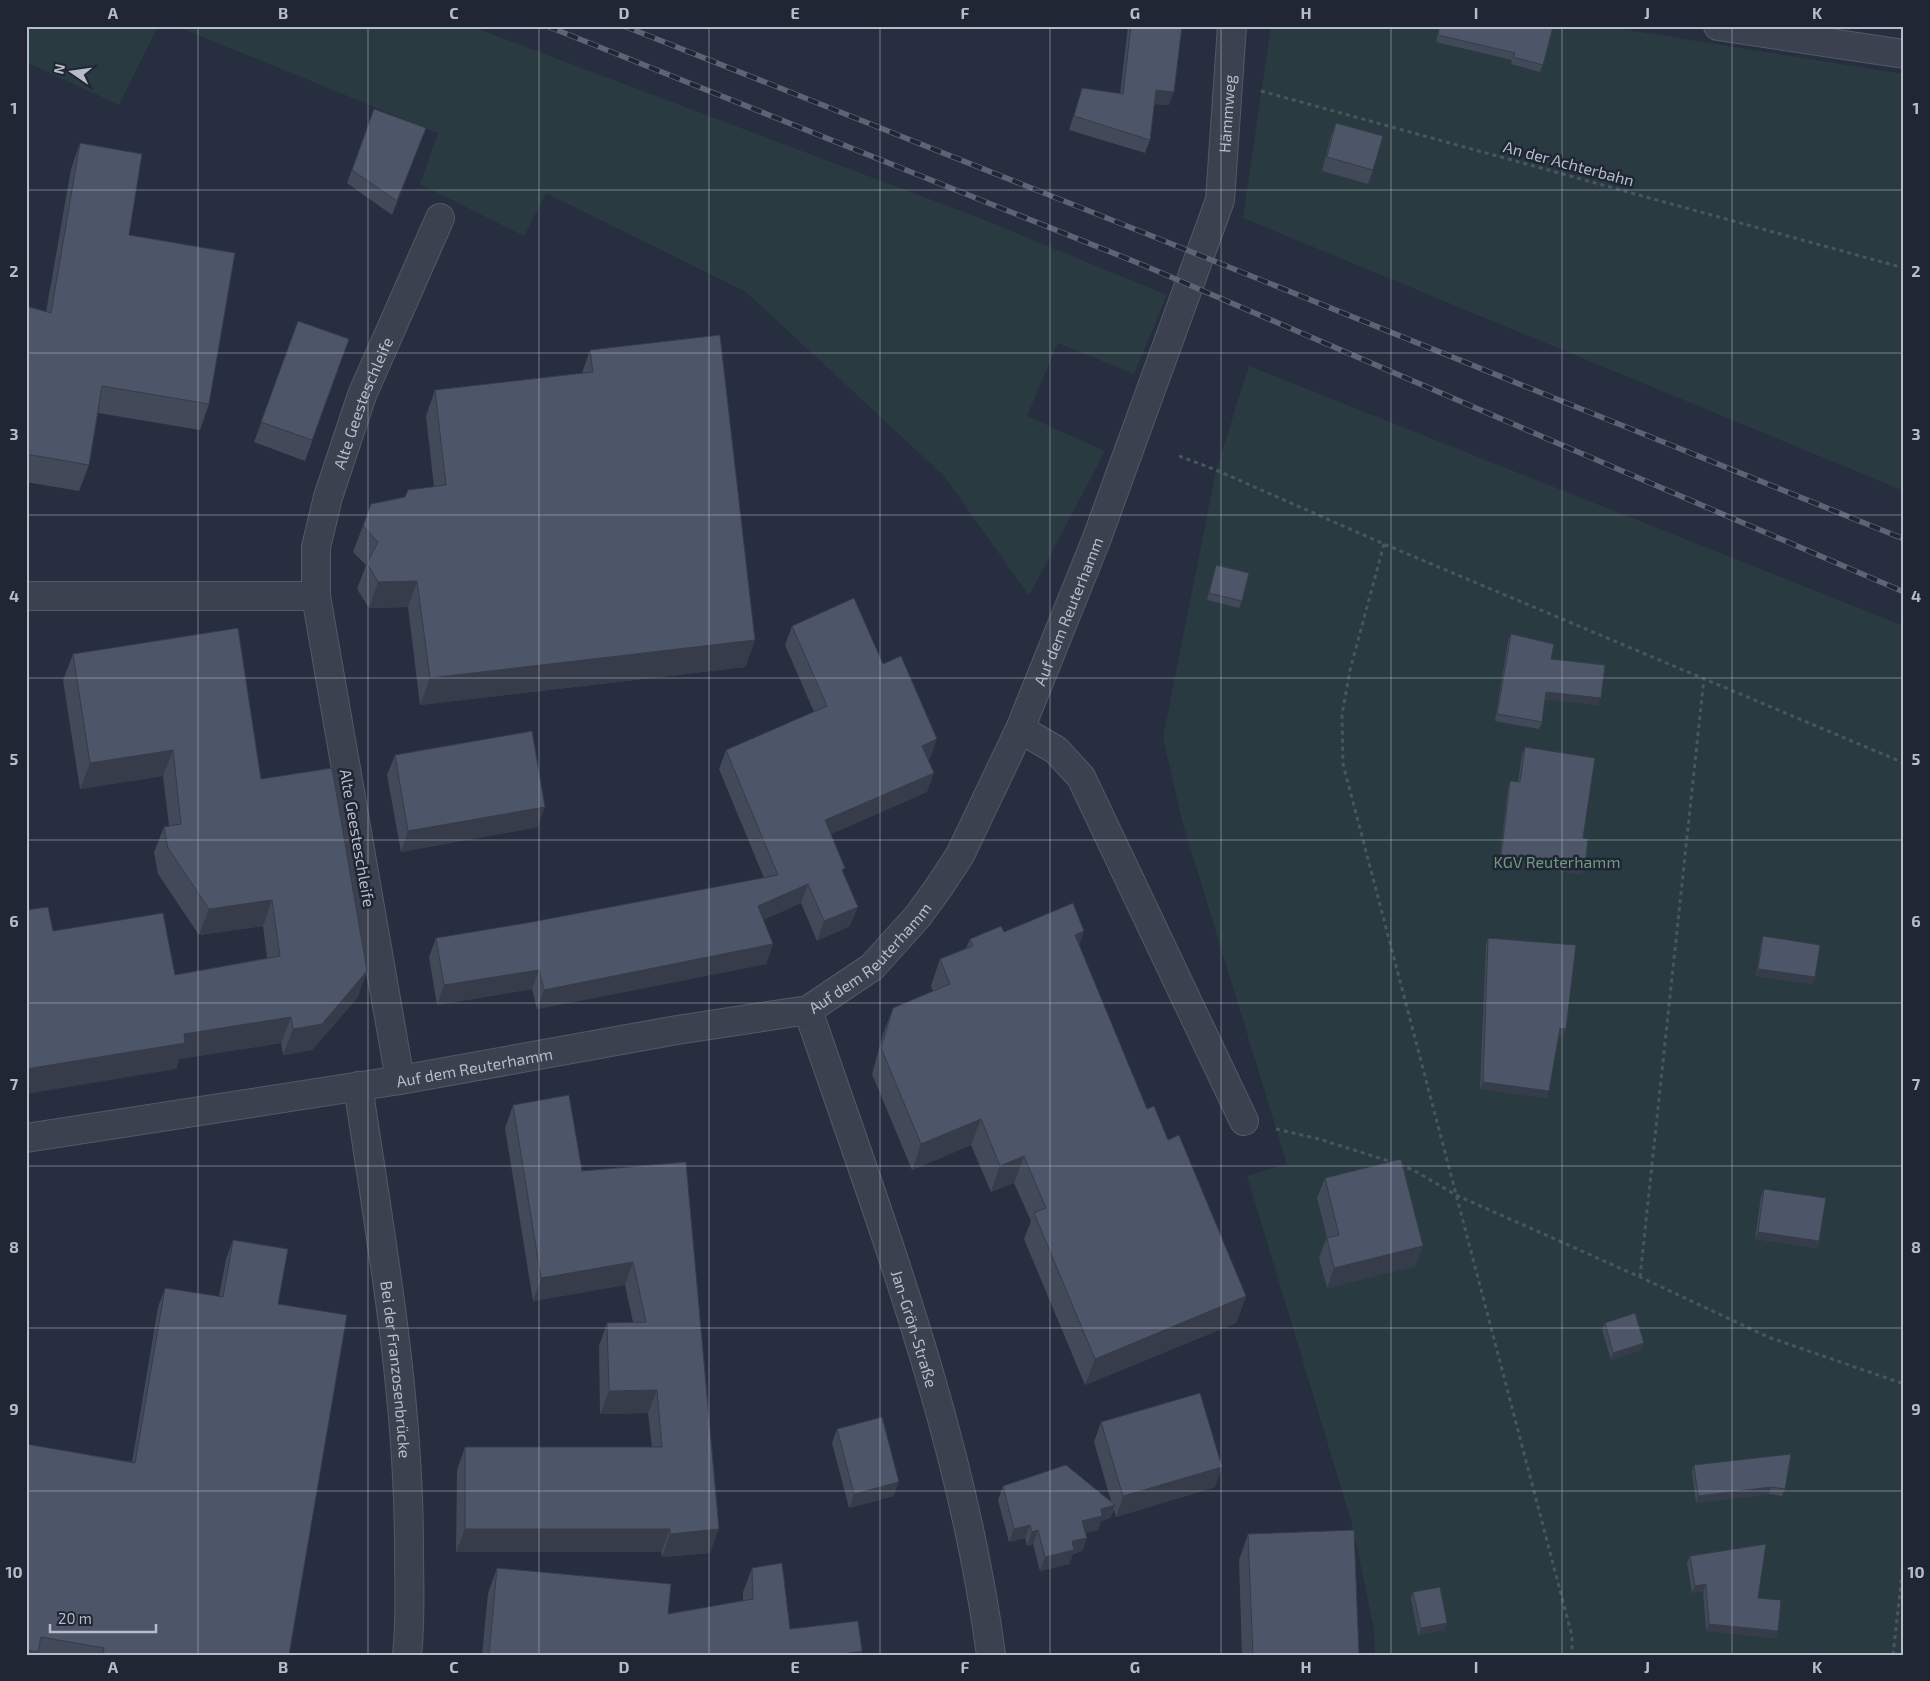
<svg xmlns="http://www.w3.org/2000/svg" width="1930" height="1681" font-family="'Exo 2',sans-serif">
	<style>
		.green { fill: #293b40 }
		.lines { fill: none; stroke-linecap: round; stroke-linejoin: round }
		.minor-casing { stroke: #535966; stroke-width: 30 }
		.path { stroke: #47575d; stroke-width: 3; stroke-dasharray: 4 4; stroke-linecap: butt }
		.minor { stroke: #3b414f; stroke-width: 28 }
		.rail-casing { stroke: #5d6476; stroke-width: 5.5 }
		.rail { stroke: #202634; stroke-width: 4; stroke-dasharray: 11; stroke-linecap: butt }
		.wall { fill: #424959 }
		.shaded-wall { fill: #363c49 }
		.building { fill: #4d5568; stroke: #363c49 }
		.grid { fill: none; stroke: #b7bcc9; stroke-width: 1; stroke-opacity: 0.55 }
		.labels { text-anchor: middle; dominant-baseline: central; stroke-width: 5; stroke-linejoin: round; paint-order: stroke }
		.street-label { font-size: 16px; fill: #b7bcc9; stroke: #202634 }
		.park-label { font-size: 16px; fill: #70997e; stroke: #202634 }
		.neatline { fill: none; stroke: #b7bcc9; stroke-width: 2 }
		.grid-label { font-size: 16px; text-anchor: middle; font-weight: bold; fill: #b7bcc9 }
	</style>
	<rect width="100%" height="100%" fill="#272e3f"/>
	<!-- green -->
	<path class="green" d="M 26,26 L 158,26 L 119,105 L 26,62 Z
		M 176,26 L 470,26 L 977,217 L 1167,295 L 1134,374 L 1058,343 L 1027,416 L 1105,451 L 1029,596 L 945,477 L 746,292 L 546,193 L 524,236 L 420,184 L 438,133 Z
		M 1271,26 L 1603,26 L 1904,74 L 1904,491 L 1243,218 Z
		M 1249,366 L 1904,626 L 1904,1655 L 1375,1655 L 1374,1630 L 1352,1524 L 1247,1176 L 1287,1164 L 1183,824 L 1163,738 L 1216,470 Z"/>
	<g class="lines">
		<defs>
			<g id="minor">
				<path d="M 1718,26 L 1904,54"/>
				<path d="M 26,596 L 316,596"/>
				<path d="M 1020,729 L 1056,750 L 1081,777 L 1244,1121"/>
				<path id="s1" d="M 808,1010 C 880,1221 962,1433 991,1655"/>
				<path id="s2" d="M 400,1080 L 316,596 L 316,547 L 328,497 L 362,395 L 440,218"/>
				<path id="s3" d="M 358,1086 C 381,1240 409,1394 409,1549 C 409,1584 411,1620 407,1655"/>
				<path id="s4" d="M 26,1138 L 400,1080 L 677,1030 L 808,1010 L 872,967 L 918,916 L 939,887 L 960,855 L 1020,729 L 1097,538 L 1220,200 L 1232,26"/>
			</g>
		</defs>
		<!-- minor casing -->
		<use href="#minor" class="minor-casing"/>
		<!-- path -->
		<path class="path" d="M 1261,91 L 1904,268
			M 1179,456 L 1216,470 L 1384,544 L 1904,763
			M 1384,544 L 1350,670 L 1342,715 L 1343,764 L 1572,1636 L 1572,1655
			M 1276,1129 L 1319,1139 L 1392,1162
			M 1400,1165 L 1413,1170 L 1456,1195 L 1640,1277 L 1768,1337 L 1904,1384
			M 1640,1277 L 1704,678
			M 1893,1655 L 1904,1557"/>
		<!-- minor -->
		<use href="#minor" class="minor"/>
		<defs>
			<path id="rail" d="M 547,26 L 1143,265 L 1904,592
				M 624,26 L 1152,236 L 1904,539"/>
		</defs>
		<!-- rail casing -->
		<use href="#rail" class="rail-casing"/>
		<!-- rail -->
		<use href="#rail" class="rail"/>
	</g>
	<!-- wall -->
	<path class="wall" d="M 1128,26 L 1182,26 L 1169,105 L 1154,104 L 1150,140 L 1145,153 L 1069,130 L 1082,88 L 1120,94 Z
		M 1439,26 L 1549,26 L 1543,65 L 1540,72 L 1511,64 L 1512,60 L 1436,42 Z
		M 374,109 L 426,128 L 392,215 L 347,183 Z
		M 1336,123 L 1373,170 L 1368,184 L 1322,171 L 1331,136 Z
		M 80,143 L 129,235 L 209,404 L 200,430 L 98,413 L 89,465 L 79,491 L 26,482 L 26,306 L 46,312 L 71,169 Z
		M 298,321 L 349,339 L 305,461 L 254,442 Z
		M 590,350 L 755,640 L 745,667 L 420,705 L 408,607 L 369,608 L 357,589 L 366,565 L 353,552 L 371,504 L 405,497 L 434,487 L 426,416 L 435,390 L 582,373 Z
		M 1216,565 L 1242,601 L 1239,608 L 1207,600 Z
		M 792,626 L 883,664 L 930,759 L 928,759 L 927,792 L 831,834 L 843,873 L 850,926 L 817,941 L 801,903 L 763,920 L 773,944 L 766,964 L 537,1009 L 532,989 L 437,1005 L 429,957 L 436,938 L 532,922 L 764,878 L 719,769 L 726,750 L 814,712 L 785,645 Z
		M 1511,634 L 1551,659 L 1598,705 L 1545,699 L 1542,722 L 1539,729 L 1495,721 L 1508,641 Z
		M 73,654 L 261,779 L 358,997 L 312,1050 L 283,1055 L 281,1043 L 179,1059 L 176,1069 L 53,931 L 175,975 L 267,958 L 263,926 L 199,935 L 158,874 L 154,852 L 164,827 L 169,826 L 163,776 L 80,789 L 63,680 Z
		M 1525,747 L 1583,838 L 1582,874 L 1499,864 L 1508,788 L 1510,781 L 1518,782 L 1522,754 Z
		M 395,755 L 538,827 L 401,852 L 387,775 Z
		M 1004,932 L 1079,946 L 1147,1109 L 1168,1140 L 1246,1296 L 1236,1323 L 1085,1385 L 1024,1239 L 1031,1221 L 1014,1183 L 991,1192 L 971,1145 L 912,1170 L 872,1074 L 883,1034 L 893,1008 L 933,991 L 931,986 L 940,959 L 966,948 L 970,939 Z
		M 1763,936 L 1815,977 L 1812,984 L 1756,976 L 1761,943 Z
		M 1488,938 L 1566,1029 L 1564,1036 L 1558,1035 L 1547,1098 L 1480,1089 L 1486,944 Z
		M 513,1105 L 582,1171 L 686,1162 L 710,1553 L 662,1557 L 661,1552 L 456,1552 L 457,1470 L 465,1447 L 652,1447 L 648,1413 L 600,1414 L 599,1346 L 607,1323 L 633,1322 L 625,1285 L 533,1301 L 505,1128 Z
		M 1325,1178 L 1416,1266 L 1327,1288 L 1319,1258 L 1327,1237 L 1317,1198 Z
		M 1764,1189 L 1819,1241 L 1817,1248 L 1755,1239 L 1761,1196 Z
		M 233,1240 L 278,1304 L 289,1655 L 26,1655 L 26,1444 L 132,1462 L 158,1307 L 165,1288 L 219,1297 L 226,1259 Z
		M 1605,1323 L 1642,1350 L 1611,1360 L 1602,1330 Z
		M 1101,1422 L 1215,1487 L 1116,1517 L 1114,1510 L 1110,1518 L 1101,1521 L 1098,1530 L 1085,1533 L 1087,1538 L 1082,1551 L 1073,1554 L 1069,1564 L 1040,1571 L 1033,1544 L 1027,1546 L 1025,1538 L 1009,1542 L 998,1500 L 1003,1486 L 1111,1501 L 1094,1442 Z
		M 837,1429 L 894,1496 L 849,1508 L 832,1443 Z
		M 1694,1465 L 1785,1489 L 1782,1496 L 1769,1494 L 1696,1503 L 1692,1472 Z
		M 1248,1534 L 1359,1655 L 1242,1655 L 1239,1560 Z
		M 1690,1556 L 1758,1598 L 1778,1631 L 1775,1638 L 1706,1631 L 1703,1591 L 1692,1593 L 1687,1563 Z
		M 497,1568 L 668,1614 L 743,1601 L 743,1592 L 752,1568 L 790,1629 L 862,1651 L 861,1655 L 482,1655 L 488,1593 Z
		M 1413,1592 L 1447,1623 L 1444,1630 L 1418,1635 L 1411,1599 Z"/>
	<!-- shaded-wall -->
	<path class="shaded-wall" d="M 1156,90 L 1174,92 L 1169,105 L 1151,103 Z
		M 417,581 L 408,607 L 369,608 L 378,582 Z
		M 755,640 L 745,667 L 420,705 L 430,678 Z
		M 1546,692 L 1601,698 L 1598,705 L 1544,699 Z
		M 937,739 L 930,759 L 915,765 L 922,746 Z
		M 173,750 L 163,776 L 80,789 L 90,763 Z
		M 934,773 L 927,792 L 818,840 L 825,820 Z
		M 545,807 L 538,827 L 401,852 L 408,831 Z
		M 1501,857 L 1585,867 L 1582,874 L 1499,864 Z
		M 808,884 L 801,903 L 751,925 L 758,906 Z
		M 272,900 L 263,926 L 199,935 L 209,909 Z
		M 858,907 L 850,926 L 817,941 L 824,921 Z
		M 1084,931 L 1075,958 L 1075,935 Z
		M 773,944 L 766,964 L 537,1009 L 544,990 Z
		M 1758,969 L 1815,977 L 1812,984 L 1756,976 Z
		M 539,970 L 532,989 L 437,1005 L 444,985 Z
		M 367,971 L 358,997 L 312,1050 L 283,1055 L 293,1029 Z
		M 291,1017 L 281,1043 L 179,1059 L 176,1069 L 26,1094 L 26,1069 L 184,1034 Z
		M 1560,1028 L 1566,1029 L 1564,1036 L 1557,1035 Z
		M 1483,1082 L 1549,1091 L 1547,1098 L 1480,1089 Z
		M 981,1119 L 971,1145 L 912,1170 L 921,1144 Z
		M 1024,1156 L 1014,1183 L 991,1192 L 1000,1166 Z
		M 1758,1232 L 1819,1241 L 1817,1248 L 1755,1239 Z
		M 1423,1246 L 1416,1266 L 1327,1288 L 1334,1268 Z
		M 633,1262 L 625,1285 L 533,1301 L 541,1278 Z
		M 1246,1296 L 1236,1323 L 1085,1385 L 1095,1359 Z
		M 1644,1343 L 1642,1350 L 1611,1360 L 1613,1353 Z
		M 657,1390 L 648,1413 L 600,1414 L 609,1391 Z
		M 1222,1467 L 1215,1487 L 1116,1517 L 1123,1496 Z
		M 899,1482 L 894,1496 L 849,1508 L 854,1494 Z
		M 1771,1487 L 1769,1494 L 1696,1503 L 1698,1496 Z
		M 1115,1505 L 1110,1518 L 1101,1521 L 1098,1530 L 1078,1535 L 1082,1521 L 1101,1509 Z
		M 1030,1525 L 1025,1538 L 1009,1542 L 1014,1529 Z
		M 465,1529 L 670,1529 L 661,1552 L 456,1552 Z
		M 719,1529 L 710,1553 L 662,1557 L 670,1534 Z
		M 1038,1530 L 1033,1544 L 1027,1546 L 1032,1532 Z
		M 1087,1538 L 1082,1551 L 1073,1554 L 1069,1564 L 1040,1571 L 1045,1557 L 1072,1541 Z
		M 1706,1584 L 1703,1591 L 1692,1593 L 1695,1586 Z
		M 1447,1623 L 1444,1630 L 1418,1635 L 1421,1628 Z
		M 1709,1624 L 1778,1631 L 1775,1638 L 1706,1631 Z
		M 862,1651 L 861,1655 L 838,1655 Z"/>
	<!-- building -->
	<path class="building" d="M 1131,26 L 1182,26 L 1174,92 L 1156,90 L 1150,140 L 1074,116 L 1082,88 L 1123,94 Z
		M 1440,26 L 1549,26 L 1553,27 L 1543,65 L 1513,57 L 1515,53 L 1438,35 Z
		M 374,109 L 426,128 L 397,201 L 352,170 Z
		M 1336,123 L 1383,136 L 1373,170 L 1327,157 Z
		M 80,143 L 142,154 L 129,235 L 235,253 L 209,404 L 102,386 L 89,465 L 26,454 L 26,306 L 51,313 Z
		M 298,321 L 349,339 L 312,440 L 261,422 Z
		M 720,335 L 755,640 L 430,678 L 417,581 L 378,582 L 367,563 L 378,542 L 363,526 L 371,504 L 405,497 L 408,490 L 446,485 L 435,390 L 593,372 L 590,350 Z
		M 1216,565 L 1249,573 L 1242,601 L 1209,593 Z
		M 854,598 L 883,664 L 901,656 L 937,739 L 922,746 L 934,773 L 825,820 L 845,868 L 842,870 L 858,907 L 824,921 L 808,884 L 758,906 L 773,944 L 544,990 L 539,970 L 444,985 L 436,938 L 532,922 L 778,875 L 726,750 L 827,706 L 792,626 Z
		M 238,628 L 261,779 L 332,768 L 367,971 L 322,1024 L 293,1029 L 291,1017 L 184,1034 L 185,1043 L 26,1069 L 26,910 L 48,907 L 53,931 L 163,913 L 175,975 L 280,956 L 272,900 L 209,909 L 168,848 L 164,827 L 181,824 L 173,750 L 90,763 L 73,654 Z
		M 1511,634 L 1554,644 L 1551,659 L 1605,665 L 1601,698 L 1546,692 L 1542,722 L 1497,714 Z
		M 532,731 L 545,807 L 408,831 L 395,755 Z
		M 1525,747 L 1595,758 L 1583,838 L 1588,839 L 1585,867 L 1501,857 L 1510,781 L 1520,782 Z
		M 1073,903 L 1084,931 L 1075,935 L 1147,1109 L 1154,1106 L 1168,1140 L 1179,1135 L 1246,1296 L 1095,1359 L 1034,1213 L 1046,1208 L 1024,1156 L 1000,1166 L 981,1119 L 921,1144 L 881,1048 L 893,1008 L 950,984 L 940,959 L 973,946 L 970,939 L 1001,926 L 1004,932 Z
		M 1763,936 L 1820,945 L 1815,977 L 1758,969 Z
		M 1488,938 L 1576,945 L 1566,1029 L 1560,1028 L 1549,1091 L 1483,1082 Z
		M 569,1095 L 582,1171 L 686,1162 L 719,1529 L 670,1534 L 670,1529 L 465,1529 L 465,1447 L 662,1447 L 657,1390 L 609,1391 L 607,1323 L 646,1322 L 633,1262 L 541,1278 L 513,1105 Z
		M 1401,1159 L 1423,1246 L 1334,1268 L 1327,1238 L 1339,1235 L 1325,1178 Z
		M 1764,1189 L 1826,1198 L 1819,1241 L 1758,1232 Z
		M 233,1240 L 288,1249 L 278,1304 L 347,1315 L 289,1655 L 103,1655 L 104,1648 L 41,1637 L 38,1652 L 26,1650 L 26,1444 L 135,1463 L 165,1288 L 223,1297 Z
		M 1635,1313 L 1644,1343 L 1613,1353 L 1605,1323 Z
		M 1200,1393 L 1222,1467 L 1123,1496 L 1101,1422 Z
		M 882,1417 L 899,1482 L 854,1494 L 837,1429 Z
		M 1791,1454 L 1785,1489 L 1771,1487 L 1698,1496 L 1694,1465 Z
		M 1066,1465 L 1115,1505 L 1101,1509 L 1102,1516 L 1082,1521 L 1087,1538 L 1072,1541 L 1074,1550 L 1045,1557 L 1038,1530 L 1032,1532 L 1030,1525 L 1014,1529 L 1003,1486 Z
		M 1354,1530 L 1359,1655 L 1253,1655 L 1248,1534 Z
		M 1766,1544 L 1758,1598 L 1781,1600 L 1778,1631 L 1709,1624 L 1706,1584 L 1695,1586 L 1690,1556 Z
		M 782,1563 L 790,1629 L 858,1621 L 862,1651 L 838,1655 L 489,1655 L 497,1568 L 671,1584 L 668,1614 L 753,1599 L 752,1568 Z
		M 1440,1587 L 1447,1623 L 1421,1628 L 1413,1592 Z"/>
	<!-- grid -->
	<path class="grid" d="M 198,26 L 198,1655M 368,26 L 368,1655M 539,26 L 539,1655M 709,26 L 709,1655M 880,26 L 880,1655M 1050,26 L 1050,1655M 1221,26 L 1221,1655M 1391,26 L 1391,1655M 1562,26 L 1562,1655M 1732,26 L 1732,1655M 26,190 L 1904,190M 26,353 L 1904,353M 26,515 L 1904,515M 26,678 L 1904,678M 26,840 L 1904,840M 26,1003 L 1904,1003M 26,1166 L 1904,1166M 26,1328 L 1904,1328M 26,1491 L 1904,1491"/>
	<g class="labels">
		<!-- street labels -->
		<g class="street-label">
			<text stroke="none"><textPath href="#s4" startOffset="1804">Hämmweg</textPath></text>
			<text transform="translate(1569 163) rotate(15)">An der Achterbahn</text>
			<text stroke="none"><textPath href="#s2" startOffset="692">Alte Geesteschleife</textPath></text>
			<text stroke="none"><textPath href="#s4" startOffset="1279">Auf dem Reuterhamm</textPath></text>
			<text transform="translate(358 838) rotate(80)">Alte Geesteschleife</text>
			<text stroke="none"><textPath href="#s4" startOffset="874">Auf dem Reuterhamm</textPath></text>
			<text stroke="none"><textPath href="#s4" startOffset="454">Auf dem Reuterhamm</textPath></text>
			<text stroke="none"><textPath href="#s1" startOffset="336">Jan-Grön-Straße</textPath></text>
			<text stroke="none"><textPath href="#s3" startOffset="286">Bei der Franzosenbrücke</textPath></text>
		</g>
		<!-- park labels -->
		<g class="park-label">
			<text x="1557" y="861">KGV Reuterhamm</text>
		</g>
	</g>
	<!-- border -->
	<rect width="1930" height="1681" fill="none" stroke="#202634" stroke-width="55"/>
	<!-- north arrow -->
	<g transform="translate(72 72) rotate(283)" stroke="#202634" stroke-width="4" paint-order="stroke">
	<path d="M0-4L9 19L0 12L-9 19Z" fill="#b7bcc9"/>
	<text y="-8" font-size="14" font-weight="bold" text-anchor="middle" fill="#b7bcc9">N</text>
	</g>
	<!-- scale -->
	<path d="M50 1624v8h106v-8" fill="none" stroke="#b7bcc9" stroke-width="2.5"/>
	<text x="58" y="1624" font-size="15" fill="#b7bcc9" stroke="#202634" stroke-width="4" paint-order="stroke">20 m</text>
	<rect x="28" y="28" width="1874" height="1626" class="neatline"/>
	<g class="grid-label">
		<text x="113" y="19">A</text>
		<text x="283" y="19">B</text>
		<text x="454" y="19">C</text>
		<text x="624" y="19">D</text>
		<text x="795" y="19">E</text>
		<text x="965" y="19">F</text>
		<text x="1135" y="19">G</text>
		<text x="1306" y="19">H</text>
		<text x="1476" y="19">I</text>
		<text x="1647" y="19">J</text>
		<text x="1817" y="19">K</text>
		<text x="14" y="114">1</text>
		<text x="1916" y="114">1</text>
		<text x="14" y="277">2</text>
		<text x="1916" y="277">2</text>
		<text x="14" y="440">3</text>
		<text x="1916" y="440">3</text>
		<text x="14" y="602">4</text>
		<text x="1916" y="602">4</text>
		<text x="14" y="765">5</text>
		<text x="1916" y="765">5</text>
		<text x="14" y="927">6</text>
		<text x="1916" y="927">6</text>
		<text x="14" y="1090">7</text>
		<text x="1916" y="1090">7</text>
		<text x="14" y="1253">8</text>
		<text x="1916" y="1253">8</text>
		<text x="14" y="1415">9</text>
		<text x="1916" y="1415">9</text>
		<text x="14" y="1578">10</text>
		<text x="1916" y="1578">10</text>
		<text x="113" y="1673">A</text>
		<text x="283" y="1673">B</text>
		<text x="454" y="1673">C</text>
		<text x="624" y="1673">D</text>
		<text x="795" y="1673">E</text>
		<text x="965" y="1673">F</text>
		<text x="1135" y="1673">G</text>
		<text x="1306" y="1673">H</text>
		<text x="1476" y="1673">I</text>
		<text x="1647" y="1673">J</text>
		<text x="1817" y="1673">K</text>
	</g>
</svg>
